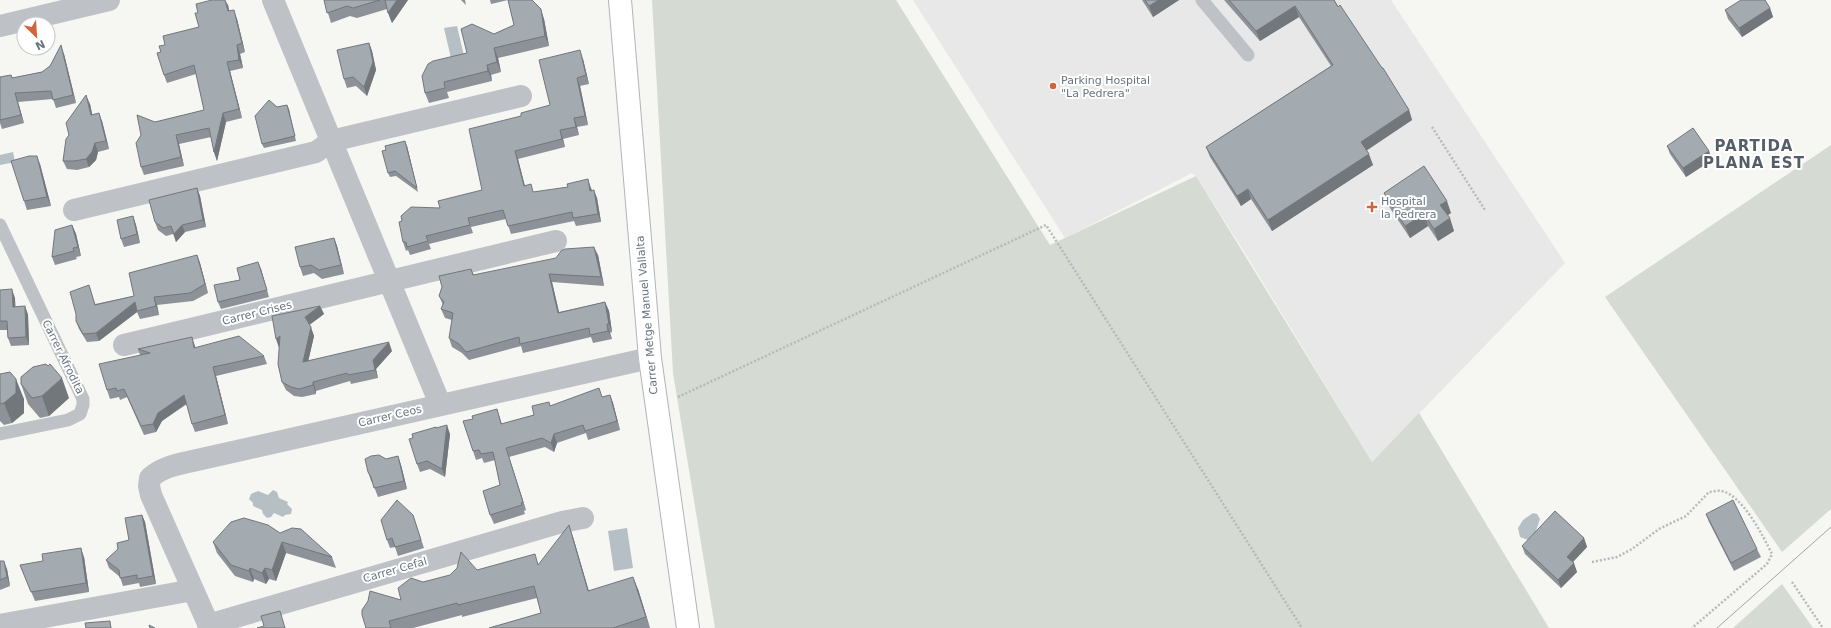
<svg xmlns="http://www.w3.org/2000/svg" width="1831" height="628" font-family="'DejaVu Sans',sans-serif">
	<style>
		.built { fill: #e7e8e7 }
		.green { fill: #d5dad3 }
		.water { fill: #b6bfc4 }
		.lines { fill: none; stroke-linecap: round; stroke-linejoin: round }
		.secondary-casing { stroke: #b0b5b9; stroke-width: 24 }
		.path { stroke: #b6b9bc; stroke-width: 2.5; stroke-dasharray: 2 2; stroke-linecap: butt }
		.lane { stroke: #bec1c5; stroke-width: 13 }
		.street { stroke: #bec1c5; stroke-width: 22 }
		.secondary { stroke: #fff; stroke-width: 22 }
		.tram { stroke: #a0a5aa; stroke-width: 1 }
		.wall { fill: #8c9297 }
		.shaded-wall { fill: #72777b }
		.building { fill: #a3aab0; stroke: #72777b }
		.poi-dot { fill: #d0643a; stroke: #fff; stroke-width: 1.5 }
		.labels { text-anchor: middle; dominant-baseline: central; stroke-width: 4; stroke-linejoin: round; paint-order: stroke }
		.poi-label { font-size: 11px; fill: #687581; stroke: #fff; text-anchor: start }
		.street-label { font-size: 11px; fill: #687581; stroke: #fff }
		.district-label { font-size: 15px; font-weight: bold; letter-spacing: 1px; fill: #555e67; stroke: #fff }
	</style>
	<rect width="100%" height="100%" fill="#f6f6f3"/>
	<!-- built -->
	<path class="built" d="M 913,0 L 1391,0 L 1565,263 L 1372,462 L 1250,261 L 1196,176 L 1192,173 L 1065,238 Z"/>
	<!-- green -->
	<path class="green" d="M 652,0 L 896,0 L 1050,245 L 1196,176 L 1372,462 L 1419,413 L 1549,628 L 715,628 L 673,373 Z
		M 1831,145 L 1831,509 L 1782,552 L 1605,297 Z
		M 1782,584 L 1813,628 L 1733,628 Z"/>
	<!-- water -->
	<path class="water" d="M 457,26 L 469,77 L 456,80 L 444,28 Z
		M 13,152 L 15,162 L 0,165 L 0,155 Z
		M 273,490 L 277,492 L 279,498 L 288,502 L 287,504 L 292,509 L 291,514 L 285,515 L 283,517 L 274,513 L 271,517 L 267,518 L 263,514 L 262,510 L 253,506 L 253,503 L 249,499 L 251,494 L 258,491 L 268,495 Z
		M 1533,513 L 1537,514 L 1540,519 L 1534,537 L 1528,540 L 1520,537 L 1518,528 L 1523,520 Z
		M 627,528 L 633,568 L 614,571 L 608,531 Z"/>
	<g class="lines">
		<defs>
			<path id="secondary" d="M 620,0 L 650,358 L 688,628"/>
		</defs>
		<!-- secondary casing -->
		<use href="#secondary" class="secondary-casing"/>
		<!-- path -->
		<path class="path" d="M 1432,127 L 1485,210
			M 678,397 L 1046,225 L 1302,628
			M 1592,562 L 1617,557 L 1632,549 L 1659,529 L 1686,516 L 1709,492 C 1713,492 1718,490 1721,491 C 1742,494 1763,536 1772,554 L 1767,564 L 1692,628
			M 1792,582 L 1823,628"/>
		<!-- lane -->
		<path class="lane" d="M 1202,0 L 1248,55
			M 0,225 L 83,399 L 83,405 L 80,414 L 68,420 L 0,434"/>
		<!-- street -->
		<path class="street" d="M 273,0 L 440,404
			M 0,26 L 109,0
			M 74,210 L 316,152 L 331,141 L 521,96
			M 124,345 L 556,241
			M 0,625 L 193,590
			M 208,625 L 562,522 L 583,518
			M 210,628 L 151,495 L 149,486 L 150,478 C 163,466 180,464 197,460 L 650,358"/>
		<!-- secondary -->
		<use href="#secondary" class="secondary"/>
		<!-- tram -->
		<path class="tram" d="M 1717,628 L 1831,527"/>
	</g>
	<!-- wall -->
	<path class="wall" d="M 324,0 L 408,0 L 392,23 L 387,9 L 357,18 L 350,16 L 331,23 Z
		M 461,0 L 465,0 L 466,5 Z
		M 490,0 L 532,0 L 544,19 L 549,46 L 498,58 L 501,72 L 491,75 L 492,81 L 447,92 L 449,98 L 429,103 L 425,93 L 467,53 L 494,34 L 514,25 L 508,0 L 491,4 Z
		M 1142,0 L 1179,0 L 1153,17 Z
		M 1224,0 L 1334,0 L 1409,110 L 1412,120 L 1366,151 L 1373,165 L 1272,231 L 1251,199 L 1241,206 L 1210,157 L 1206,147 L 1331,66 L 1299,17 L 1260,41 Z
		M 228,5 L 229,11 L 237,19 L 245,52 L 240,54 L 243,68 L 230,71 L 242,118 L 226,122 L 217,161 L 214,152 L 211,137 L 179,144 L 184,166 L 144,175 L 141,167 L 155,122 L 204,110 L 196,74 L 167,83 L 164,75 L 161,52 L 165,45 L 199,27 Z
		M 1770,8 L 1773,17 L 1742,37 L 1728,19 L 1725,10 Z
		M 369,43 L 372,51 L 376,70 L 367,96 L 356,86 L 347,88 L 344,79 Z
		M 64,54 L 76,103 L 56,108 L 53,99 L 18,102 L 24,123 L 2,129 L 0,123 L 0,77 L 11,75 L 13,78 L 42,72 L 50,66 Z
		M 583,59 L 589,84 L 580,86 L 588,125 L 577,127 L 579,135 L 563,139 L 565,147 L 518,159 L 525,186 L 534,192 L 591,188 L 592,190 L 597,198 L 601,222 L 576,226 L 574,221 L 511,234 L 506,219 L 471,227 L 473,233 L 429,244 L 431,249 L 410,255 L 408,250 L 406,251 L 403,242 L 440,208 L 482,190 L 521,116 L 550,105 Z
		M 90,104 L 92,114 L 102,121 L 109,149 L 98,152 L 96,160 L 89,167 L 77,170 L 67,169 L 63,161 Z
		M 287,105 L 296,141 L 264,148 L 262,144 L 277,107 Z
		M 407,146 L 418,192 L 396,176 L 390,177 L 388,173 Z
		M 1667,146 L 1709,151 L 1712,160 L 1686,177 L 1670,154 Z
		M 40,164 L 51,206 L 27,210 L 24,201 Z
		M 197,188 L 200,196 L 206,227 L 185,232 L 176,242 L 173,234 L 166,236 L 158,230 L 155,222 Z
		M 1384,193 L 1451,213 L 1447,215 L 1454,231 L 1438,241 L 1428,226 L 1410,238 L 1388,205 Z
		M 133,216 L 136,225 L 140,243 L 124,247 L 121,239 Z
		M 72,225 L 76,234 L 81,256 L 76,257 L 77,259 L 55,265 L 52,257 Z
		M 334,238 L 337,246 L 344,274 L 322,279 L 314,273 L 303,276 L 300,267 Z
		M 197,255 L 200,263 L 208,293 L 193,301 L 157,305 L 159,315 L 140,319 L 137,312 L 99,341 L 87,342 L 79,329 L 76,321 L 89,285 L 95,304 L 134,296 Z
		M 598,255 L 604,286 L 552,282 L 559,312 L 605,302 L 609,311 L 612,332 L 610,333 L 612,339 L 593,343 L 591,337 L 523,353 L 521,346 L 469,360 L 462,353 L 452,347 L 449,338 L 452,320 L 445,318 L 441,309 L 443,305 L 439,296 L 442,287 L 471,269 L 474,275 Z
		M 261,269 L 269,297 L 221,309 L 218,302 L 240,280 Z
		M 0,290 L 15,298 L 15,307 L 25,306 L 28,315 L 29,345 L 11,346 L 8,338 L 7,330 L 0,330 Z
		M 320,306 L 324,314 L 309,325 L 314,336 L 308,361 L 392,351 L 376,369 L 378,378 L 351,384 L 350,381 L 316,391 L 316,394 L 302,397 L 294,396 L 286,390 L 282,382 L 278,364 Z
		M 195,346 L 195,348 L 264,356 L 267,364 L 216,376 L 228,424 L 195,432 L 192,424 L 187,404 L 162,421 L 156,432 L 144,435 L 127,397 L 120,400 L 119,397 L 110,399 L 107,390 L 140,355 L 138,349 Z
		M 0,374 L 24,399 L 24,413 L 12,423 L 4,425 L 0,421 Z
		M 21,384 L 69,398 L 49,416 L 40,418 L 28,404 Z
		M 610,395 L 613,403 L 620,430 L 588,440 L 586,433 L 557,443 L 554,452 L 545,447 L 509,457 L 526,510 L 524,511 L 525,514 L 494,524 L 490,515 L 500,485 L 495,460 L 484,463 L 482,458 L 476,460 L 473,451 L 473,419 L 497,409 L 502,424 L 534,415 L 550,406 L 603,397 Z
		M 436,428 L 450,434 L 445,477 L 430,469 L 420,472 L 417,464 Z
		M 398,456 L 401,465 L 407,489 L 378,497 L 373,484 L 371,481 L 368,472 L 386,459 Z
		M 1706,514 L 1757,549 L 1761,557 L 1734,571 L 1709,522 Z
		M 142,515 L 145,522 L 156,584 L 140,587 L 139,583 L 123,586 L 120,577 L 109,568 L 106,560 L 129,540 Z
		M 413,515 L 424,548 L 398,556 L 395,547 L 390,548 L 387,540 Z
		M 280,533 L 332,557 L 336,568 L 286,553 L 276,581 L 269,579 L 266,584 L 254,579 L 253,582 L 235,576 L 217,553 L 213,542 Z
		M 573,537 L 589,591 L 638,589 L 650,628 L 489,628 L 541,613 L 537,598 L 462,617 L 462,615 L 413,628 L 366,628 L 423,582 L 477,570 L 539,564 Z
		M 1584,538 L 1587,547 L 1573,562 L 1577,572 L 1561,588 L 1525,554 L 1522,546 Z
		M 84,557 L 89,592 L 35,601 L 20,565 Z
		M 0,561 L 7,569 L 10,586 L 0,590 Z"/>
	<!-- shaded-wall -->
	<path class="shaded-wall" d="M 225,0 L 228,5 L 231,20 L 228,11 Z
		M 397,0 L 408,0 L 392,23 L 388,13 Z
		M 1159,0 L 1179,0 L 1153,17 L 1149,6 Z
		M 1295,6 L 1299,17 L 1260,41 L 1256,31 Z
		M 1770,8 L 1773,17 L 1742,37 L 1739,28 Z
		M 541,9 L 544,19 L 549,46 L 545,36 Z
		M 234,10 L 237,19 L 245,52 L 242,43 Z
		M 369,43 L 372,51 L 376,70 L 367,96 L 364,87 Z
		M 61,45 L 64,54 L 76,103 L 73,95 Z
		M 237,45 L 240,54 L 243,68 L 239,60 Z
		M 494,48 L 498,58 L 501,72 L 497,62 Z
		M 580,50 L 583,59 L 589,84 L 586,75 Z
		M 227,62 L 230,71 L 242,118 L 239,109 Z
		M 487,65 L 491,75 L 492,81 L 488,71 Z
		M 577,78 L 580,86 L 588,125 L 585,116 Z
		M 15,93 L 18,102 L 24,123 L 21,115 Z
		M 86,95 L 90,104 L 94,123 L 91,115 Z
		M 287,105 L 289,109 L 296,141 L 295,136 Z
		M 1409,110 L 1412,120 L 1364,152 L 1361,142 Z
		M 99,113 L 102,121 L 109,149 L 106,141 Z
		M 223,113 L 226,122 L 217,161 L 214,152 Z
		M 574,118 L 577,127 L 579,135 L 576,127 Z
		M 560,130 L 563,139 L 565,147 L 562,139 Z
		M 176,135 L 179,144 L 184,166 L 181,157 Z
		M 405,141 L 407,146 L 418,192 L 417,188 Z
		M 95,143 L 98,152 L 96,160 L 89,167 L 86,159 Z
		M 515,151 L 518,159 L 527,195 L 524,186 Z
		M 1709,151 L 1712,160 L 1686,177 L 1683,168 Z
		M 1369,154 L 1373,165 L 1272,231 L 1268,220 Z
		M 37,156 L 40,164 L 51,206 L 47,197 Z
		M 588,179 L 591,188 L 593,199 L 590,191 Z
		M 197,188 L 200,196 L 206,227 L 203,220 Z
		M 1248,189 L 1251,199 L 1241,206 L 1237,196 Z
		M 594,190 L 597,198 L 601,222 L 598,214 Z
		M 1447,201 L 1451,213 L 1445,217 L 1440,205 Z
		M 1424,214 L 1428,226 L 1410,238 L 1405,226 Z
		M 133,216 L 136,225 L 140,243 L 137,234 Z
		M 1450,218 L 1454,231 L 1438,241 L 1434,229 Z
		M 72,225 L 76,234 L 81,256 L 78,247 Z
		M 182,225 L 185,232 L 176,242 L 174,234 Z
		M 334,238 L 337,246 L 344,274 L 341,265 Z
		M 594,247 L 598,255 L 604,286 L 601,277 Z
		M 197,255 L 200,263 L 208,293 L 205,284 Z
		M 258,262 L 261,269 L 269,297 L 267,290 Z
		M 549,274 L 552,282 L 561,321 L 558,313 Z
		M 12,289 L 15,298 L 16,316 L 13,307 Z
		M 154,297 L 157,305 L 159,315 L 156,306 Z
		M 135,302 L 137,312 L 99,341 L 96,333 Z
		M 605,302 L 609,311 L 612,332 L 609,324 Z
		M 25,306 L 28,315 L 29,345 L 26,337 Z
		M 320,306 L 324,314 L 308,326 L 305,317 Z
		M 607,324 L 612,339 L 608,331 Z
		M 311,327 L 314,336 L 306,371 L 303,362 Z
		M 280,336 L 279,348 L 276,339 Z
		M 192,337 L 195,346 L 197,357 L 194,348 Z
		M 389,342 L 392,351 L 376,369 L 378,378 L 375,370 L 373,360 Z
		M 213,367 L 216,376 L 228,424 L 225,415 Z
		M 62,378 L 69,398 L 49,416 L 42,396 Z
		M 16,379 L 24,399 L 24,413 L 12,423 L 4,403 Z
		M 313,382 L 316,391 L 316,394 L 313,385 Z
		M 184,395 L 187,403 L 162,421 L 156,432 L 153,424 L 158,413 Z
		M 610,395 L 613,403 L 620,430 L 617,421 Z
		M 447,425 L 450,434 L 445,477 L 442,469 Z
		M 554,434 L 557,443 L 554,452 L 551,443 Z
		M 506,448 L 509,457 L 526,510 L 523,502 Z
		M 398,456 L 401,465 L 407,489 L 404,481 Z
		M 142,515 L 145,522 L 156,584 L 153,576 Z
		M 569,525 L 573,537 L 592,603 L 588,591 Z
		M 1584,538 L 1587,547 L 1570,565 L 1567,557 Z
		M 282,542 L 286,553 L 276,581 L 272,570 Z
		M 81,548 L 84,557 L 89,592 L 86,583 Z
		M 4,561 L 7,569 L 10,586 L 7,577 Z
		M 1574,563 L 1577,572 L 1561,588 L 1558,580 Z
		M 250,568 L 254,579 L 253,582 L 249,571 Z
		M 265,568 L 269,579 L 266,584 L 262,573 Z
		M 633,577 L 638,589 L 650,628 L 646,617 Z"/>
	<!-- building -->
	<path class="building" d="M 212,0 L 225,0 L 228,11 L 234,10 L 242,43 L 237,45 L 239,60 L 227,62 L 239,109 L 223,113 L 214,152 L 209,128 L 176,135 L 181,157 L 141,167 L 136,143 L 141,135 L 137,115 L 155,122 L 204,110 L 194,65 L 164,75 L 157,53 L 161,52 L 159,46 L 165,45 L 163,36 L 199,27 L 195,13 L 198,13 L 196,4 Z
		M 324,0 L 380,0 L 353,8 L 347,6 L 327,13 Z
		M 385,0 L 397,0 L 388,13 Z
		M 508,0 L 532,0 L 541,9 L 545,36 L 494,48 L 497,62 L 487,65 L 488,71 L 444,82 L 445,88 L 425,93 L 422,76 L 428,64 L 433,61 L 467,53 L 461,29 L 472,24 L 494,34 L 514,25 Z
		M 1145,0 L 1159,0 L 1149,6 Z
		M 1229,0 L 1334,0 L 1338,7 L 1340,5 L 1382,68 L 1383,68 L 1409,110 L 1361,142 L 1369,154 L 1268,220 L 1248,189 L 1237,196 L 1206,147 L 1333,65 L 1295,6 L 1256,31 Z
		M 1741,0 L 1765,0 L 1770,8 L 1739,28 L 1725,10 Z
		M 369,43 L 373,62 L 364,87 L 353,77 L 344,79 L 337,50 Z
		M 61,45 L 73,95 L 53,100 L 51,91 L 15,93 L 21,115 L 0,120 L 0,77 L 11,75 L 12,78 L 42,72 L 50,66 Z
		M 580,50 L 586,75 L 577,78 L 585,116 L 574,118 L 576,127 L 560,130 L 562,139 L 515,151 L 524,186 L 531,184 L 533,192 L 568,187 L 567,184 L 588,179 L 590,191 L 594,190 L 598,214 L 573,218 L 572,212 L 508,226 L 503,210 L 468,218 L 470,225 L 426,236 L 428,241 L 407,247 L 406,242 L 403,242 L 399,222 L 402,221 L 401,216 L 411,207 L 440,208 L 438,201 L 482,190 L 469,129 L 521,116 L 521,113 L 550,105 L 539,60 Z
		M 86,95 L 91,115 L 99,113 L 106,141 L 95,143 L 92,152 L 86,159 L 74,161 L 63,161 L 66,139 L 69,135 L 66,123 Z
		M 269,100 L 277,107 L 287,105 L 295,136 L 262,144 L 255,116 Z
		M 1693,128 L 1709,151 L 1683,168 L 1667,146 Z
		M 405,141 L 417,188 L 395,171 L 388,173 L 382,151 L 386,150 L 385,146 Z
		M 29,156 L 37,156 L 47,197 L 24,201 L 11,161 Z
		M 1424,166 L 1447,201 L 1440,205 L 1450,218 L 1434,229 L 1424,214 L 1405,226 L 1384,193 Z
		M 197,188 L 203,220 L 182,225 L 174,234 L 171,226 L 163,228 L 155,222 L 149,200 Z
		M 133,216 L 137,234 L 121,239 L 117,220 Z
		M 72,225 L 78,247 L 73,248 L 74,251 L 52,257 L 55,230 Z
		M 334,238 L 341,265 L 319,270 L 311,265 L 300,267 L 295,247 Z
		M 594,247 L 601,277 L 549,274 L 558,313 L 605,302 L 609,324 L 607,324 L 608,331 L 590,335 L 589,328 L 520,344 L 519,337 L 466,352 L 459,344 L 449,338 L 453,313 L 441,309 L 444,302 L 439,296 L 442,287 L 439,276 L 471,269 L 473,275 L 556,258 L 561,251 L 565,249 Z
		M 197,255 L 205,284 L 190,293 L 154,297 L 156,306 L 137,311 L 135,302 L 96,333 L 83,334 L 76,321 L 76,314 L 70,292 L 89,285 L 95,305 L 134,296 L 129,273 Z
		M 258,262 L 267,290 L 218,302 L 214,285 L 240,280 L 237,268 Z
		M 12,289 L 13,307 L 25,306 L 26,337 L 8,338 L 7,321 L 0,321 L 0,290 Z
		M 320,306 L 305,317 L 311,327 L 303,362 L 389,342 L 373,360 L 375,370 L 348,375 L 347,373 L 313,382 L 313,385 L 299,389 L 291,387 L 282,382 L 278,364 L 280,336 L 276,339 L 272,316 Z
		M 239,336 L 264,356 L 213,367 L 225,415 L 192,424 L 184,395 L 158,413 L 153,424 L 141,426 L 124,389 L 117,391 L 116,388 L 107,390 L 99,364 L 150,353 L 138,349 L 192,337 L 194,348 Z
		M 46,364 L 48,366 L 50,364 L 62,378 L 42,396 L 32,398 L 21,384 L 21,377 L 33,367 Z
		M 10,372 L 16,379 L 16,393 L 4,403 L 0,404 L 0,374 Z
		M 599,388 L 602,397 L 610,395 L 617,421 L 585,431 L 583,425 L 554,434 L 551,443 L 542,438 L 506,448 L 523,502 L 521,503 L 522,505 L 490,515 L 483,491 L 500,485 L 493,452 L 481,454 L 479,450 L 473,451 L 463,421 L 473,419 L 472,416 L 497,409 L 501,424 L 534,415 L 532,406 L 549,402 L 550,406 Z
		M 447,425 L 442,469 L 427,461 L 417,464 L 409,439 L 413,438 L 412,434 L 436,427 L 436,428 Z
		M 379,455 L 386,459 L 398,456 L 404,481 L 374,488 L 371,477 L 368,472 L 365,459 L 371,456 Z
		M 397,500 L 413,515 L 421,540 L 395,547 L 392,538 L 387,540 L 381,520 Z
		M 1733,500 L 1757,549 L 1731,563 L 1706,514 Z
		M 1555,511 L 1584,538 L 1567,557 L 1574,563 L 1558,580 L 1522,546 Z
		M 142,515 L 153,576 L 137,579 L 137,575 L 120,578 L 119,570 L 106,560 L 118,549 L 117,543 L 129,540 L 125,518 Z
		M 244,518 L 268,525 L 280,533 L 292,528 L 301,529 L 332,557 L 282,542 L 272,570 L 265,568 L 262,573 L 250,568 L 249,571 L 231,565 L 213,542 L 231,522 Z
		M 569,525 L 588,591 L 633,577 L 646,617 L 613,628 L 489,628 L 541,613 L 534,586 L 458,605 L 457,603 L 389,621 L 391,628 L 366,628 L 362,615 L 362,610 L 368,601 L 370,591 L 401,600 L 398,588 L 411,578 L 423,582 L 450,575 L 457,568 L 461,552 L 477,570 L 535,554 L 538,565 Z
		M 81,548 L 86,583 L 31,592 L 20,565 L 43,561 L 42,554 Z
		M 0,561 L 4,561 L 7,577 L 0,580 Z
		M 280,611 L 285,628 L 257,628 L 264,626 L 261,616 Z
		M 110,621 L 111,628 L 86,628 L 85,623 Z
		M 149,625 L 155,628 L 150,628 Z"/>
	<!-- markers -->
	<g class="poi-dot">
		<circle cx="1053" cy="86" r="4"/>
		<path d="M1370 201h4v4h4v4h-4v4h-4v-4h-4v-4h4z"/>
	</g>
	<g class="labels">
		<!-- poi labels -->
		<g class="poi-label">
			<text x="1061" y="80">Parking Hospital<tspan x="1061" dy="13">"La Pedrera"</tspan></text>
			<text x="1381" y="201">Hospital<tspan x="1381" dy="13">la Pedrera</tspan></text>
		</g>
		<!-- street labels -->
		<g class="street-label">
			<text transform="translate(257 313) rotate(-14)">Carrer Crises</text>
			<text transform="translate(647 315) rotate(-95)">Carrer Metge Manuel Vallalta</text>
			<text transform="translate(63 357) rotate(64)">Carrer Afrodita</text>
			<text transform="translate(390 416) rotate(-13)">Carrer Ceos</text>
			<text transform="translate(395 570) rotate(-16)">Carrer Cefal</text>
		</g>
		<!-- district labels -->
		<g class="district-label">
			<text x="1754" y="146">PARTIDA<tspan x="1754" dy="17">PLANA EST</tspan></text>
		</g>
	</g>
	<!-- north arrow -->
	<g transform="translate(36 36) rotate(155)"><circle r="19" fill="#ffffff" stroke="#c3c8cd"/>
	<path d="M0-3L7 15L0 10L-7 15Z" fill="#d0643a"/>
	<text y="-6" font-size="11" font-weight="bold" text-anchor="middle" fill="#687581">N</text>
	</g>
</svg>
